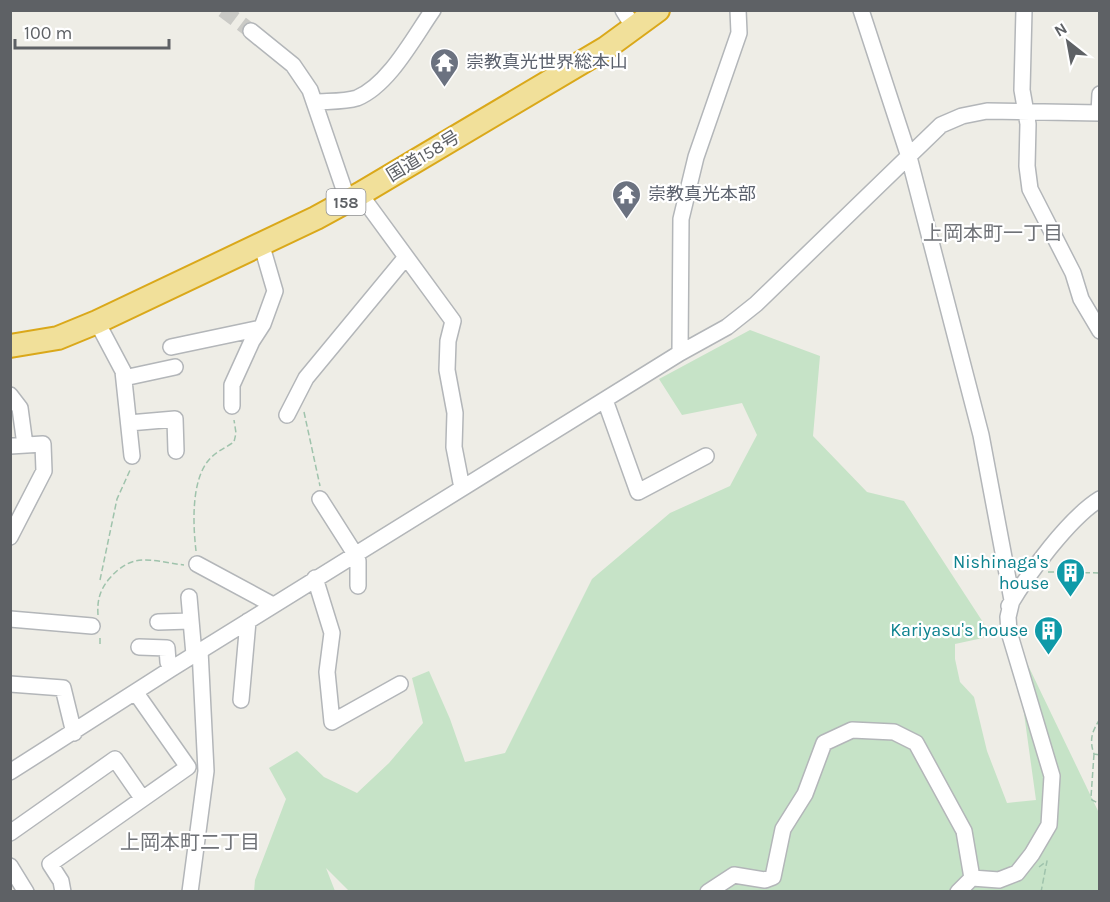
<svg xmlns="http://www.w3.org/2000/svg" width="1110" height="902" font-family="Karla,'Noto Sans JP',sans-serif">
	<style>
		.green { fill: #c6e3c7 }
		.lines { fill: none; stroke-linecap: round; stroke-linejoin: round }
		.minor-tunnel { stroke: #cacac6; stroke-width: 15; stroke-dasharray: 15 8; stroke-linecap: butt }
		.minor-casing { stroke: #b3b6b9; stroke-width: 18 }
		.highway-casing { stroke: #daa81a; stroke-width: 26 }
		.path { stroke: #9fc3ac; stroke-width: 1.5; stroke-dasharray: 6 3; stroke-linecap: butt }
		.minor { stroke: #fff; stroke-width: 15 }
		.highway { stroke: #f1e09a; stroke-width: 22 }
		.labels { text-anchor: middle; dominant-baseline: central; stroke-width: 4.5; stroke-linejoin: round; paint-order: stroke }
		.shield { fill: #fff; stroke: #8e9093; stroke-width: 1.5 }
		.shield-label { font-size: 16px; font-weight: bold; fill: #5e6165 }
		.worship-label { font-size: 18px; fill: #5b616d; stroke: #fff; text-anchor: start }
		.street-label { font-size: 18px; fill: #5e6165; stroke: #fff }
		.culture-label { font-size: 18px; fill: #0d838f; stroke: #fff; text-anchor: end }
		.neighbourhood-label { font-size: 20px; fill: #6f7277; stroke: #fff }
	</style>
	<rect width="100%" height="100%" fill="#eeede6"/>
	<!-- green -->
	<path class="green" d="M 750,330 L 820,356 L 813,436 L 867,492 L 904,501 L 992,636 L 955,644 L 955,659 L 960,682 L 974,697 L 987,751 L 1007,803 L 1036,800 L 1013,634 L 1099,813 L 1099,891 L 350,892 L 326,868 L 335,891 L 254,892 L 255,880 L 286,799 L 269,768 L 297,751 L 324,777 L 357,793 L 389,763 L 423,723 L 412,678 L 429,671 L 450,719 L 465,762 L 505,753 L 592,579 L 670,513 L 730,486 L 757,435 L 742,403 L 682,415 L 659,379 Z"/>
	<g class="lines">
		<!-- minor-tunnel -->
		<path class="minor-tunnel" d="M 223,10 L 251,31"/>
		<defs>
			<path id="minor" d="M 623,10 L 634,28
				M 861,10 L 909,157 L 981,435 L 1012,600 L 1008,617 L 1009,632 L 1052,776 L 1049,825 L 1032,854 L 1017,873 L 999,880 L 972,878 L 958,892
				M 1024,10 L 1022,90 L 1028,124 L 1027,166 L 1030,189 L 1073,273 L 1081,299 L 1100,331
				M 251,31 L 293,65 L 310,90 L 348,201
				M 315,102 C 328,101 345,102 357,98 C 389,85 414,37 433,10
				M 1099,113 L 1100,94
				M 360,194 L 453,321 L 448,341 L 447,370 L 455,413 L 454,447 L 462,488
				M 97,322 L 123,371 L 132,456
				M 171,347 L 256,329 L 259,330
				M 680,353 L 681,219 L 696,157 L 739,33 L 738,10
				M 124,378 L 175,367
				M 10,395 L 20,408 L 25,445
				M 605,400 L 638,492 L 706,456
				M 232,406 L 232,385 L 252,341 L 263,324 L 275,291 L 261,243
				M 287,415 L 306,378 L 406,257
				M 129,423 L 175,419 L 176,451
				M 10,446 L 43,444 L 44,471 L 10,537
				M 320,499 L 355,554 L 358,561 L 358,586
				M 197,564 L 273,605
				M 315,578 L 332,633 L 327,672 L 332,722 L 400,684
				M 189,597 L 194,655
				M 1009,606 C 1028,574 1069,518 1100,499
				M 10,619 L 92,626
				M 158,622 L 190,621
				M 139,647 L 167,648 L 168,662 L 171,669
				M 10,684 L 63,688 L 74,733
				M 241,700 L 248,621
				M 10,772 L 171,669 L 680,353 L 727,327 L 756,304 L 941,125 L 962,116 L 987,111 L 1100,113
				M 10,833 L 115,759 L 142,798
				M 10,866 L 26,892
				M 63,892 L 61,881 L 50,864 L 188,767 L 136,693
				M 190,892 L 206,771 L 200,650
				M 708,892 L 734,875 L 765,880 L 773,877 L 783,829 L 805,794 L 824,743 L 852,730 L 894,732 L 916,743 L 964,831 L 972,878"/>
			<path id="highway" d="M 10,346 L 58,338 L 97,322 L 316,218 L 360,194 L 606,48 L 658,10"/>
		</defs>
		<!-- minor casing -->
		<use href="#minor" class="minor-casing"/>
		<!-- highway casing -->
		<use href="#highway" class="highway-casing"/>
		<!-- path -->
		<path class="path" d="M 304,412 L 320,486
			M 196,551 C 193,525 191,482 208,461 C 215,452 225,448 234,442 L 236,433 L 234,420
			M 1048,572 L 1100,573
			M 100,580 L 117,499 L 131,468
			M 1100,580 L 1100,595
			M 98,615 C 97,600 100,590 109,579 C 133,551 151,561 184,565
			M 100,644 L 100,638
			M 1100,719 C 1092,731 1089,740 1094,754 L 1100,755
			M 1094,754 L 1091,797 L 1092,800 L 1100,804
			M 1039,867 L 1047,861 L 1041,892"/>
		<!-- minor -->
		<use href="#minor" class="minor"/>
		<!-- highway -->
		<use href="#highway" class="highway"/>
	</g>
	<!-- icons -->
	<defs>
		<symbol id="temple-pin" viewBox="-11 -11 22 30"><path d="M0 17L-7.5 6A9.5 9.5 0 1 1 7.5 6Z" fill="#6b7280" stroke="#fff"/><path d="M0-6L5-2H3V0L6.5 2.5H4V6H1.5V3h-3V6H-4V2.5H-6.5L-3 0V-2H-5Z" fill="#fff"/></symbol>
		<symbol id="building-pin" viewBox="-11 -11 22 30"><path d="M0 17L-7.5 6A9.5 9.5 0 1 1 7.5 6Z" fill="#0f9aa8" stroke="#fff"/><path d="M-4-6H4V6H1V3H-1V6H-4ZM-2.5-4.3h1.7v1.8h-1.7ZM.8-4.3h1.7v1.8H.8ZM-2.5-1h1.7V.8h-1.7ZM.8-1h1.7V.8H.8Z" fill="#fff"/></symbol>
	</defs>
	<g fill-rule="evenodd">
		<use href="#temple-pin" x="428" y="46" width="33" height="45"/>
		<use href="#temple-pin" x="610" y="178" width="33" height="45"/>
		<use href="#building-pin" x="1054" y="556" width="33" height="45"/>
		<use href="#building-pin" x="1032" y="614" width="33" height="45"/>
	</g>
	<g class="labels">
		<!-- shield labels -->
		<rect class="shield" x="326.5" y="189" width="39" height="26" rx="4.5"/>
		<g class="shield-label">
			<text x="346" y="202">158</text>
		</g>
		<!-- worship labels -->
		<g class="worship-label">
			<text x="466" y="62">崇教真光世界総本山</text>
			<text x="648" y="194">崇教真光本部</text>
		</g>
		<!-- street labels -->
		<g class="street-label">
			<text transform="translate(423 156) rotate(-31)">国道158号</text>
		</g>
		<!-- culture labels -->
		<g class="culture-label">
			<text x="1049" y="562">Nishinaga's<tspan x="1049" dy="21">house</tspan></text>
			<text x="1028" y="630">Kariyasu's house</text>
		</g>
		<!-- neighbourhood labels -->
		<g class="neighbourhood-label">
			<text x="993" y="233">上岡本町一丁目</text>
			<text x="190" y="842">上岡本町二丁目</text>
		</g>
	</g>
	<!-- border -->
	<rect width="1110" height="902" fill="none" stroke="#5e6165" stroke-width="24"/>
	<!-- north arrow -->
	<g transform="translate(1068 42) rotate(329)" stroke="#ffffff" stroke-width="4.5" paint-order="stroke">
	<path d="M0-4.5L10 22L0 15L-10 22Z" fill="#5e6165"/>
	<text y="-9" font-size="16" font-weight="bold" text-anchor="middle" fill="#5e6165">N</text>
	</g>
	<!-- scale -->
	<path d="M15 39v9h154v-9" fill="none" stroke="#5e6165" stroke-width="3"/>
	<text x="24" y="39" font-size="18" fill="#5e6165" stroke="#ffffff" stroke-width="4.5" paint-order="stroke">100 m</text>
</svg>
